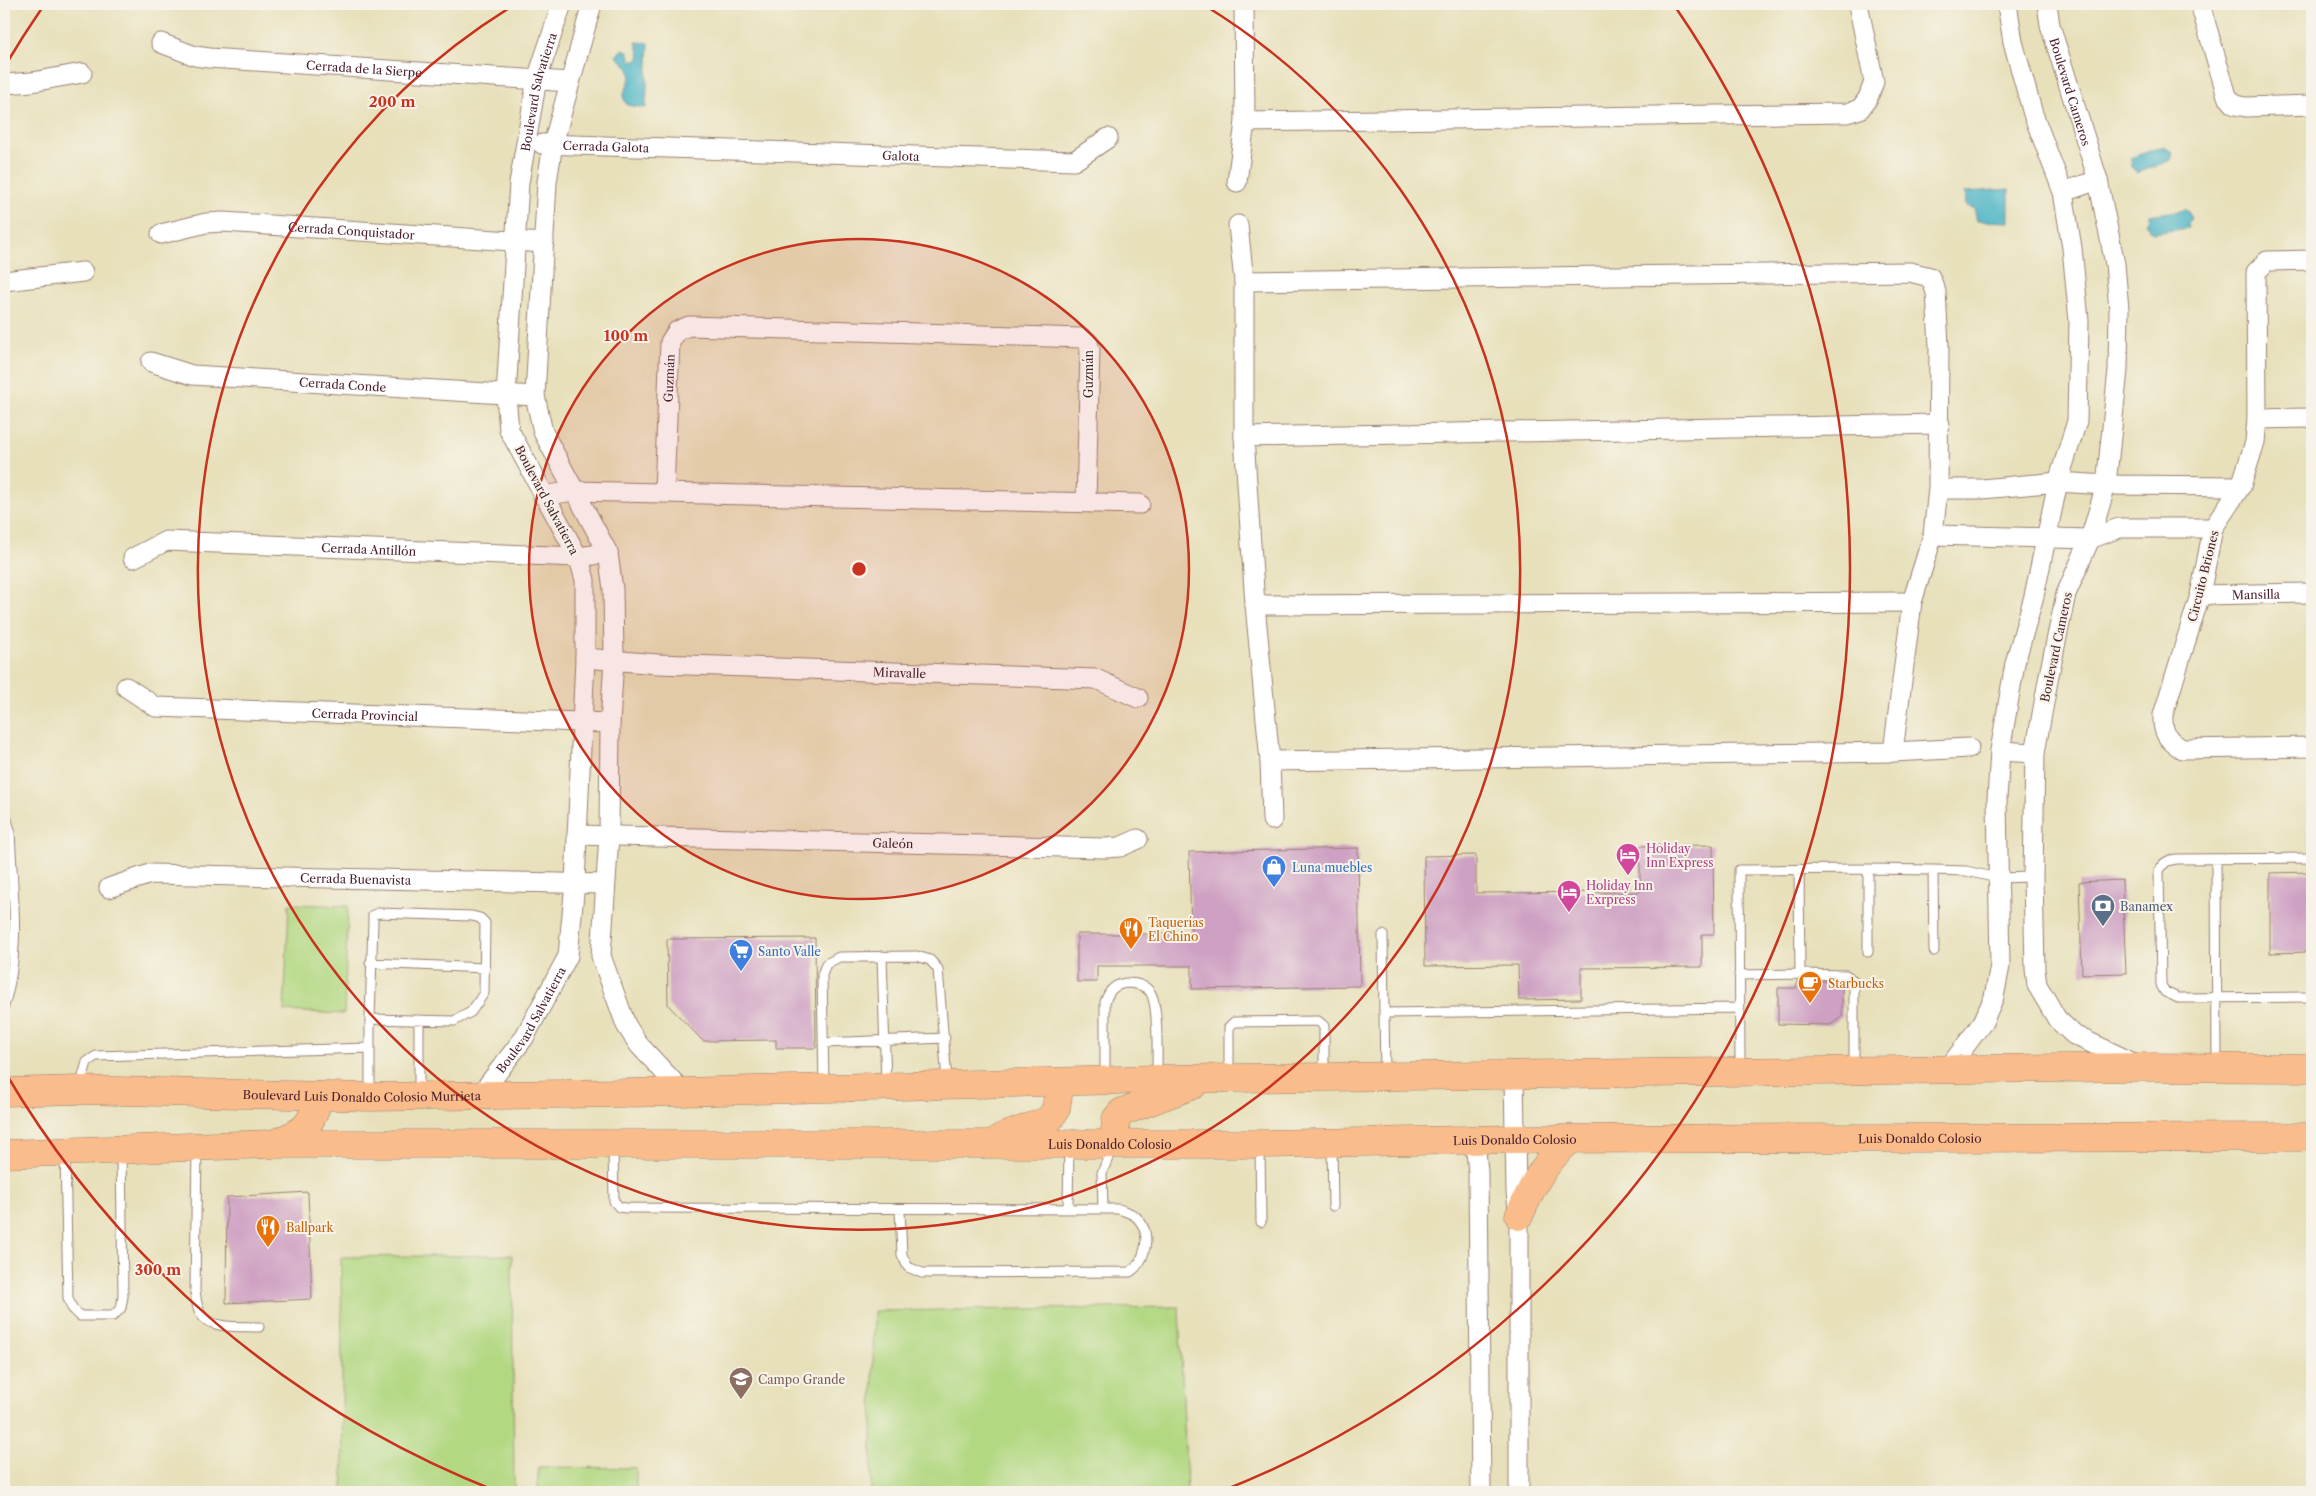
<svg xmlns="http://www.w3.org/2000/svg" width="2316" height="1496" font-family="'Libre Caslon Text',serif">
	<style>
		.green { fill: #b2d882; stroke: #7e7c56 }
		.water { fill: #47b2c5; stroke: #486878 }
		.building { fill: #cea0c3 }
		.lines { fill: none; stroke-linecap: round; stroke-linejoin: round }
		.service-casing { stroke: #988072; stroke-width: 11 }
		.minor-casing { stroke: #988072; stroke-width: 21 }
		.primary-casing { stroke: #988072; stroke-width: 29 }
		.service { stroke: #fff; stroke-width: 9 }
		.minor { stroke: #fff; stroke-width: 19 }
		.primary { stroke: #fabc8b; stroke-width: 28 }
		.ring { fill: none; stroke: #c8321e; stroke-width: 2.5 }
		.labels { text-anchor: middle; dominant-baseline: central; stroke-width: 4; stroke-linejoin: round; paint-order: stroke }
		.street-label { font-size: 12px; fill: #4a1f2b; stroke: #f7f3e8 }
		.hotel-label { font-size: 12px; fill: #b23c85; stroke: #f7f3e8; text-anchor: start }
		.shop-label { font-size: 12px; fill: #366cbe; stroke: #f7f3e8; text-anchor: start }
		.service-label { font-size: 12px; fill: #4e5e75; stroke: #f7f3e8; text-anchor: start }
		.food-label { font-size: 12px; fill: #c56008; stroke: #f7f3e8; text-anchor: start }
		.education-label { font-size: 12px; fill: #785e54; stroke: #f7f3e8; text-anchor: start }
		.centre { fill: #c8321e; stroke: #f7f3e8; stroke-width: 2.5 }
		.ring-label { font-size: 15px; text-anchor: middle; font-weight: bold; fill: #c8321e; stroke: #f7f3e8; stroke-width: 4; stroke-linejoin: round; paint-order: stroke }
	</style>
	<rect width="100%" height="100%" fill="#f7f3e8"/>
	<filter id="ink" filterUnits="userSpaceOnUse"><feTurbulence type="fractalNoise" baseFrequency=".02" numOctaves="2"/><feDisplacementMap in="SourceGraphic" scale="10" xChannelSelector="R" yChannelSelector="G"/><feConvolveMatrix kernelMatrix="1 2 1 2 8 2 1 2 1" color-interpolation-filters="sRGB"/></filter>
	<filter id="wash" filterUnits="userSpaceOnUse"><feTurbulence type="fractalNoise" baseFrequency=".0096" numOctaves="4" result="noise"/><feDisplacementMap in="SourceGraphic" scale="20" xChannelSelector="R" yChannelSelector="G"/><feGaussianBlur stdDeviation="1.12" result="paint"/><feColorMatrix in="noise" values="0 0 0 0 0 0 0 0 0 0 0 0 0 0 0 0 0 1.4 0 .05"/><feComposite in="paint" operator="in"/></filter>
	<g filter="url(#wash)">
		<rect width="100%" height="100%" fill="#e7e0ba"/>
		<!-- green -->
		<path class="green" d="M 289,904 L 348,906 L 344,1014 L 284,1011 Z
			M 512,1255 L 514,1492 L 343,1492 L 341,1257 Z
			M 1179,1307 L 1187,1492 L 871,1492 L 874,1311 Z
			M 538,1467 L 636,1468 L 636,1492 L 538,1492 Z"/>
		<!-- water -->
		<path class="water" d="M 636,42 L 649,43 L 646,108 L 627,105 L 623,97 C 630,75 638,74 616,56 L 622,49 L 628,51 L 631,60 L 637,61 L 640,56 Z
			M 2164,146 L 2173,153 L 2171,160 L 2137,173 L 2130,166 L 2132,162 L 2130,158 Z
			M 2009,189 L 2009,222 L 1977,221 L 1974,208 L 1966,206 L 1965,192 Z
			M 2187,210 L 2192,218 L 2188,224 L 2189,228 L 2152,233 L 2146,222 L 2149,220 L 2148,215 Z"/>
		<g id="blocks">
			<!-- building -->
			<path class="building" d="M 1713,845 L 1714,934 L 1702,934 L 1702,967 L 1581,968 L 1581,999 L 1519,1000 L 1518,965 L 1425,966 L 1424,856 L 1476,855 L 1476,893 L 1640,892 L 1640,846 Z
				M 1358,848 L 1360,986 L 1192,989 L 1192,966 L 1097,966 L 1097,982 L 1077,982 L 1077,934 L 1191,934 L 1189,852 Z
				M 2312,872 L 2312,952 L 2270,953 L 2270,873 Z
				M 2122,880 L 2126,973 L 2082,974 L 2079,882 Z
				M 815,938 L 816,1048 L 776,1048 L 776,1040 L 703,1041 L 668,1005 L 667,939 Z
				M 1797,981 L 1842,981 L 1842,1017 L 1830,1025 L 1778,1024 L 1778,988 L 1796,988 Z
				M 308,1192 L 312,1299 L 226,1303 L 227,1197 Z"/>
		</g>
	</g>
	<g filter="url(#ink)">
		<use href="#blocks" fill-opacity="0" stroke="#988072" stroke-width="1"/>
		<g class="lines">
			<defs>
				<path id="service" d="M 4,815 L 6,816 L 10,831 C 12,889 22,950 4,1006
					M 2312,858 L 2177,859 C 2168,860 2163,862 2159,871 L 2161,985 L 2165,992 L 2178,998 L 2312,997
					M 2216,859 L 2217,1064
					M 1868,869 L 1933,870 L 1934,951
					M 1933,870 L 1966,871 L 1998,878 L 2033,877
					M 378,913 L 472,916 L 480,918 L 485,923 L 484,993 L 471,1012 L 454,1021 L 370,1019 L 373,921 L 373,915 Z
					M 1383,935 L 1384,1013 L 1739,1008
					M 882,956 L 886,1084
					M 370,963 L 485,968
					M 1800,974 L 1846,975 L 1854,981 L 1854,1067
					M 1739,975 L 1800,974 L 1799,869
					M 1384,1013 L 1385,1073
					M 824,1043 L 945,1038
					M 1740,1069 L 1739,870 L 1868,869 L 1868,952
					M 1229,1075 L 1229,1027 L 1234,1022 L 1318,1021 L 1324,1026 L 1324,1074
					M 1105,1079 L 1105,1002 C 1109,991 1113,985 1126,983 C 1134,983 1145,985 1150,992 C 1159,1003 1157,1059 1157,1076
					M 824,1085 L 822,975 L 826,964 L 839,957 L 917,956 L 930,960 L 938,969 L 947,1081
					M 80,1087 L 87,1062 L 96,1056 L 370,1048 L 370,1019
					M 419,1094 L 419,1020
					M 370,1095 L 370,1048
					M 1332,1145 L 1333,1206
					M 613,1147 L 614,1201 L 619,1207 L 626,1208 L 1119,1209 C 1126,1212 1134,1213 1139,1220 C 1152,1236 1145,1262 1130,1272 L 922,1273 L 908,1267 L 902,1255 L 900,1209
					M 1260,1147 L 1261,1222
					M 197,1150 L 195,1290 C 196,1299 197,1313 205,1319 C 217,1329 245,1326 259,1327
					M 65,1155 L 68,1298 L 72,1308 L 80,1316 L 113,1316 L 121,1308 L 123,1296 L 121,1153
					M 1068,1208 L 1069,1147
					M 1103,1208 L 1102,1173 L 1112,1148"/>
				<g id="minor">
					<path d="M 592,4 L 553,144 L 547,182 L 535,396 L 543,432 L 608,553 L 613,589 L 614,660 L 610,723 L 609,836 L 601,956 L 626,1025 L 639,1045 L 683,1092"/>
					<path d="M 1244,4 L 1245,122 L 1847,113 L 1860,109 L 1868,98 L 1874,82 L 1858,4"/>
					<path id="s1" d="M 2047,4 L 2050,25 L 2098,180 L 2115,264 L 2119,309 L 2118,370 L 2106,485 L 2090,539 L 2066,594 L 2049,675 L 2035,753 L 2033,877 L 2035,969 L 2037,985 L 2046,1000 L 2057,1019 L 2074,1035 L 2136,1064"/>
					<path d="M 2200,4 L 2227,96 L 2235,105 L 2246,107 L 2312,105"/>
					<path id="s2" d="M 161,43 L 195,56 L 209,58 L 570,82"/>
					<path d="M 4,84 L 32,82 L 82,73"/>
					<path id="s3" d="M 542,144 L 1074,161 L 1108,138"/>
					<path d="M 1237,182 L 1245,122"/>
					<path d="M 2063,192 L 2098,180"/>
					<path d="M 1238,225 L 1244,281 L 1244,437 L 1255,605 L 1270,761 L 1272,820"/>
					<path id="s4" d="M 161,234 L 206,223 L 223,222 L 544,243"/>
					<path d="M 2312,260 L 2267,261 L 2256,272 L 2257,419 L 2255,442 L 2241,486 L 2213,528 L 2200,595 L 2163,715 C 2162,732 2167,740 2182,749 L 2312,747"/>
					<path d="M 4,281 L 83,272"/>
					<path d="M 1244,281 L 1910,272 L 1930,277 L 1936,292 L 1939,346 L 1938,489 L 1933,535 L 1912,602 L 1893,752"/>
					<path id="s5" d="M 151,362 L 192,375 L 535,396"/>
					<path d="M 2257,419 L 2312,418"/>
					<path d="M 1244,437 L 1940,424"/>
					<path d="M 1938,489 L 1982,489 L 2058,482 L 2106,485 L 2241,486"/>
					<path id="s6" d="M 664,492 L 670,342 L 677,331 L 689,326 L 1082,338 L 1088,342 L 1090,350 L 1086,501"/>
					<path d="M 543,496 L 574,491 L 1140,504"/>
					<path d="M 1933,535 L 2090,539 L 2119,528 L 2213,528"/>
					<path id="s7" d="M 133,558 L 166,541 L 578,557 L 608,553"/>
					<path id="s8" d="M 2200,595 L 2312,593"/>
					<path d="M 1255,605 L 1912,602"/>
					<path id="s9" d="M 585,658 L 658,664 L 1096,679 L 1138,698"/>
					<path id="s10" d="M 126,687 L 156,707 L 610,723"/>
					<path d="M 2000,751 L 2035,753"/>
					<path d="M 1270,761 L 1893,752 L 1969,748"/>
					<path id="s11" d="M 577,835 L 1105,848 L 1120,847 L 1138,839"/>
					<path id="s12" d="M 109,888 L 150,874 L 604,884"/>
					<path d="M 1947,1070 L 1983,1022 L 1994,997 L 2000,966 L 1997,799 L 2000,751 L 2015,663 L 2034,596 L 2058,482 L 2077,421 L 2079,321 L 2072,248 L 2063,192 L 2033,114 L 2013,42 L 2007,4"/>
					<path d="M 1514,1075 L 1516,1192 L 1519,1216 L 1519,1492"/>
					<path id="s13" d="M 480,1095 L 524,1038 L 568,956 L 575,883 L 585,658 L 585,580 L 582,569 L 578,557 L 509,430 L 506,396 L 519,183 L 537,79 L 562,4"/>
					<path d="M 1475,1140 L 1478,1172 L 1481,1492"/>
				</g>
				<g id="primary">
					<path id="s14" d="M 4,1092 L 79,1090 L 370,1097 L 683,1092 L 1158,1079 L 2142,1067 L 2312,1068"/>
					<path d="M 1000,1138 L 1049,1120 L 1056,1109 L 1060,1082"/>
					<path d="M 277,1142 C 306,1131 311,1126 319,1096"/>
					<path d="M 1114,1143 L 1116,1119 L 1122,1112 L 1193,1085"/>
					<path id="s15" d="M 4,1154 L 271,1144 L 1260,1144 L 1515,1139 L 2312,1137"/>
					<path d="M 1519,1216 C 1533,1184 1543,1164 1569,1141"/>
				</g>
			</defs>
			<!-- service casing -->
			<use href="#service" class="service-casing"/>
			<!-- minor casing -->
			<use href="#minor" class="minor-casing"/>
			<!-- primary casing -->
			<use href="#primary" class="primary-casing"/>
			<!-- service -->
			<use href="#service" class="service"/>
			<!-- minor -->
			<use href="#minor" class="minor"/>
			<!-- primary -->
			<use href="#primary" class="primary"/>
		</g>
	</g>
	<!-- distance rings -->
	<circle cx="859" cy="569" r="330" fill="#c8321e" fill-opacity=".12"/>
	<g class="ring">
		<circle cx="859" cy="569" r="330"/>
		<path d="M1204 5A661 661 0 1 1 514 5"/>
		<path d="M496 1491A991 991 0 0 1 5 1072M5 66A991 991 0 0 1 42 8M1676 8A991 991 0 0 1 1222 1491"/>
	</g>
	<!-- icons -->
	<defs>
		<symbol id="hotel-pin" viewBox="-11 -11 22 30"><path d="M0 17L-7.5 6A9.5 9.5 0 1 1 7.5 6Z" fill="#d1479c" stroke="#f7f3e8"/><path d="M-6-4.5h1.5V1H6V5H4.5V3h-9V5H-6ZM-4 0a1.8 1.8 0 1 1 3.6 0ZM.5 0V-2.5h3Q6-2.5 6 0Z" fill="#fff"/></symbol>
		<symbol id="shop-pin" viewBox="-11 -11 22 30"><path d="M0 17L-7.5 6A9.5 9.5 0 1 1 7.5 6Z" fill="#3f7fe0" stroke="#f7f3e8"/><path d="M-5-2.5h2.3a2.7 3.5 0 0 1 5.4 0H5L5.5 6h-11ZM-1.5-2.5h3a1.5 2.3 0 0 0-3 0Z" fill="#fff"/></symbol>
		<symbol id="bank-pin" viewBox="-11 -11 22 30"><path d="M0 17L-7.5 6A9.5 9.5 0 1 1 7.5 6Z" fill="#5c6f8a" stroke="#f7f3e8"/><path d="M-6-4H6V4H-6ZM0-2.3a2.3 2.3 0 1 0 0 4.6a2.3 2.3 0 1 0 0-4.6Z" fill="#fff"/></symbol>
		<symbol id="restaurant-pin" viewBox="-11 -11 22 30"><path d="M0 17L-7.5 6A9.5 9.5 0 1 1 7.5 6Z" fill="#e8710a" stroke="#f7f3e8"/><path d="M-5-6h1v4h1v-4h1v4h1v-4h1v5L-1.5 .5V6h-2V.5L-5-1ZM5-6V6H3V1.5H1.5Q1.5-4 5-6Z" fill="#fff"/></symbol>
		<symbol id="supermarket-pin" viewBox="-11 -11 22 30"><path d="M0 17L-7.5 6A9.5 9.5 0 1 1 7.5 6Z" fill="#3f7fe0" stroke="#f7f3e8"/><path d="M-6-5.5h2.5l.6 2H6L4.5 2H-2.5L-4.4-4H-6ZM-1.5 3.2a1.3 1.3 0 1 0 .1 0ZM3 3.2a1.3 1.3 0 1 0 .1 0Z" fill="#fff"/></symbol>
		<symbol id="cafe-pin" viewBox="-11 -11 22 30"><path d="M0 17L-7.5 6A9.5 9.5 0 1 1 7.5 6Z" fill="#e8710a" stroke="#f7f3e8"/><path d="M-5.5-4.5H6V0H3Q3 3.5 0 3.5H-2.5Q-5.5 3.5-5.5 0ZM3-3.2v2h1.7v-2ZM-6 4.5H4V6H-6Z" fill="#fff"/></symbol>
		<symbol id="school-pin" viewBox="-11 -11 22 30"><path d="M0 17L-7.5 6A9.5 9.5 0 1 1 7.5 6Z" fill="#8d6e63" stroke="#f7f3e8"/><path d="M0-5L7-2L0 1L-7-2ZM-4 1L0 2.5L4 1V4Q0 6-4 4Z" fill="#fff"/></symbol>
	</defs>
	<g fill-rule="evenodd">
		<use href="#hotel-pin" x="1614" y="841" width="28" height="38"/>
		<use href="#shop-pin" x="1260" y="853" width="28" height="38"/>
		<use href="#hotel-pin" x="1555" y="878" width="28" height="38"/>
		<use href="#bank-pin" x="2089" y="892" width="28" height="38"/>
		<use href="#restaurant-pin" x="1117" y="915" width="28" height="38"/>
		<use href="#supermarket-pin" x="727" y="937" width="28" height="38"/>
		<use href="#cafe-pin" x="1796" y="969" width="28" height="38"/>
		<use href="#restaurant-pin" x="254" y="1213" width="28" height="38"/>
		<use href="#school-pin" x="727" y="1365" width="28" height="38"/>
	</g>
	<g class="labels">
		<!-- street labels -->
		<g class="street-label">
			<text stroke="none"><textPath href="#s2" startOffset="206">Cerrada de la Sierpe</textPath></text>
			<text stroke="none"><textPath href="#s13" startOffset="1051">Boulevard Salvatierra</textPath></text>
			<text stroke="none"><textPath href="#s1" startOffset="91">Boulevard Cameros</textPath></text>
			<text stroke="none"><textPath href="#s3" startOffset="64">Cerrada Galota</textPath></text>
			<text stroke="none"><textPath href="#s3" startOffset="359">Galota</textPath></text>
			<text stroke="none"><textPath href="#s4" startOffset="192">Cerrada Conquistador</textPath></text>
			<text transform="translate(1088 374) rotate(-90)">Guzmán</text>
			<text stroke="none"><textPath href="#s6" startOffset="114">Guzmán</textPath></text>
			<text stroke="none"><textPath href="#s5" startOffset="194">Cerrada Conde</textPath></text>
			<text transform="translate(547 500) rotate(62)">Boulevard Salvatierra</text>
			<text stroke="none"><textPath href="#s7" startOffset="240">Cerrada Antillón</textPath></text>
			<text transform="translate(2203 576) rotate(-76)">Circuito Briones</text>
			<text stroke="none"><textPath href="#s8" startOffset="56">Mansilla</textPath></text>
			<text transform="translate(2056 647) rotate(-78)">Boulevard Cameros</text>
			<text stroke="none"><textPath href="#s9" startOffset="315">Miravalle</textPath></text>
			<text stroke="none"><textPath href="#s10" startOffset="245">Cerrada Provincial</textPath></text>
			<text stroke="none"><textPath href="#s11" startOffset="316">Galeón</textPath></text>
			<text stroke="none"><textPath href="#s12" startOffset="249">Cerrada Buenavista</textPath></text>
			<text stroke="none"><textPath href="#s13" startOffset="91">Boulevard Salvatierra</textPath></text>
			<text stroke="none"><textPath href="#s14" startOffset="358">Boulevard Luis Donaldo Colosio Murrieta</textPath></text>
			<text stroke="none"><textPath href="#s15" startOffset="1916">Luis Donaldo Colosio</textPath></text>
			<text stroke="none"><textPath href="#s15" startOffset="1511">Luis Donaldo Colosio</textPath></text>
			<text stroke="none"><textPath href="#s15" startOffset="1106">Luis Donaldo Colosio</textPath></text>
		</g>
		<!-- hotel labels -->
		<g class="hotel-label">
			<text x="1646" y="848">Holiday<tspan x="1646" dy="14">Inn Express</tspan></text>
			<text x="1586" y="885">Holiday Inn<tspan x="1586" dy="14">Exrpress</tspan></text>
		</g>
		<!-- shop labels -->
		<g class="shop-label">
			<text x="1292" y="867">Luna muebles</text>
			<text x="758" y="951">Santo Valle</text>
		</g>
		<!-- service labels -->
		<g class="service-label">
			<text x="2120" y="906">Banamex</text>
		</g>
		<!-- food labels -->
		<g class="food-label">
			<text x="1148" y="922">Taquerías<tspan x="1148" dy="14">El Chino</tspan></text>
			<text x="1828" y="983">Starbucks</text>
			<text x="286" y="1227">Ballpark</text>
		</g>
		<!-- education labels -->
		<g class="education-label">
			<text x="758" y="1379">Campo Grande</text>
		</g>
	</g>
	<circle cx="859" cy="569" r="8" class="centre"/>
	<g class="ring-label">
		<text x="392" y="107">200 m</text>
		<text x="626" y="341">100 m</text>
		<text x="158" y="1275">300 m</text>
	</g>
	<!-- margin -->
	<rect width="2316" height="1496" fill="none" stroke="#f7f3e8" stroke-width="20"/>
</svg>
